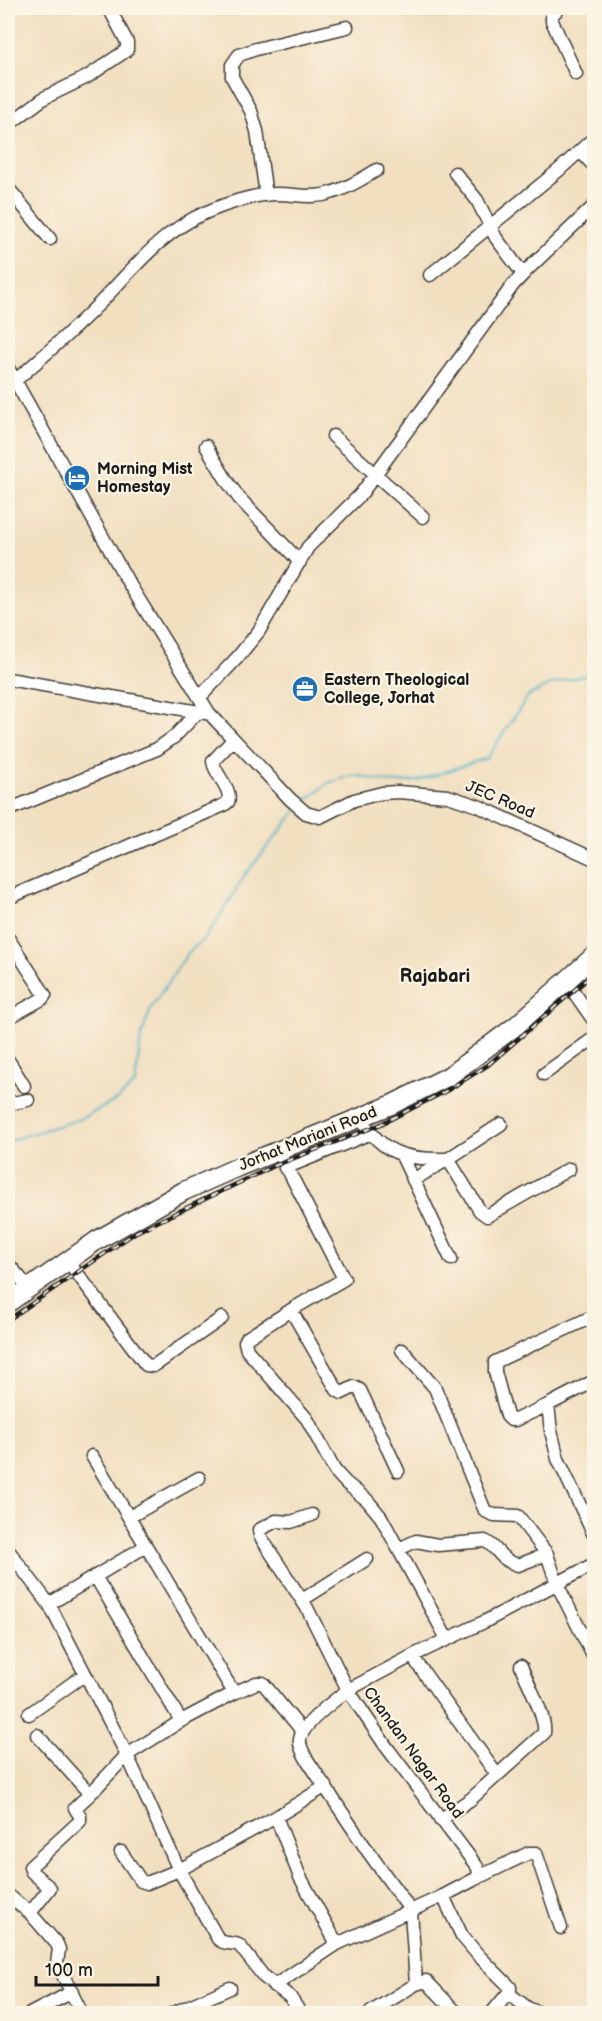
<svg xmlns="http://www.w3.org/2000/svg" width="602" height="2021" font-family="'Balsamiq Sans',sans-serif">
	<style>
		.lines { fill: none; stroke-linecap: round; stroke-linejoin: round }
		.stream { stroke: #44adc4; stroke-width: 2 }
		.minor-casing { stroke: #3c3935; stroke-width: 15 }
		.highway-casing { stroke: #3c3935; stroke-width: 21 }
		.minor { stroke: #fff; stroke-width: 12 }
		.highway { stroke: #fff; stroke-width: 18 }
		.rail-casing { stroke: #1c1c1c; stroke-width: 4.5 }
		.rail { stroke: #fcf5e5; stroke-width: 2; stroke-dasharray: 7; stroke-linecap: butt }
		.labels { text-anchor: middle; dominant-baseline: central; stroke-width: 4.5; stroke-linejoin: round; paint-order: stroke }
		.poi-label { font-size: 16px; font-weight: bold; fill: #1c1c1c; stroke: #fcf5e5; text-anchor: start }
		.street-label { font-size: 16px; fill: #1c1c1c; stroke: #fcf5e5 }
		.neighbourhood-label { font-size: 18px; font-weight: bold; fill: #1c1c1c; stroke: #fcf5e5 }
	</style>
	<rect width="100%" height="100%" fill="#fcf5e5"/>
	<filter id="ink" filterUnits="userSpaceOnUse"><feTurbulence type="fractalNoise" baseFrequency=".0167" numOctaves="2"/><feDisplacementMap in="SourceGraphic" scale="12" xChannelSelector="R" yChannelSelector="G"/><feConvolveMatrix kernelMatrix="1 2 1 2 8 2 1 2 1" color-interpolation-filters="sRGB"/></filter>
	<filter id="wash" filterUnits="userSpaceOnUse"><feTurbulence type="fractalNoise" baseFrequency=".008" numOctaves="4" result="noise"/><feDisplacementMap in="SourceGraphic" scale="24" xChannelSelector="R" yChannelSelector="G"/><feGaussianBlur stdDeviation="1.35" result="paint"/><feColorMatrix in="noise" values="0 0 0 0 0 0 0 0 0 0 0 0 0 0 0 0 0 1.4 0 .05"/><feComposite in="paint" operator="in"/></filter>
	<g filter="url(#wash)">
		<rect width="100%" height="100%" fill="#f1dfc0"/>
		<g class="lines">
			<!-- stream -->
			<path class="stream" d="M 303,803 L 328,783 L 354,775 L 394,783 L 417,781 L 487,758 L 528,696 L 552,684 L 582,676 L 594,676
				M 8,1141 L 80,1119 L 117,1100 L 135,1084 L 141,1037 L 151,1008 L 188,953 L 205,938 L 219,918 L 244,876 L 297,810"/>
		</g>
	</g>
	<g filter="url(#ink)">
		<g class="lines">
			<defs>
				<path id="minor" d="M 559,8 L 552,15 L 552,21 L 576,74
					M 8,125 L 44,98 L 87,77 L 127,50 L 127,42 L 109,8
					M 580,151 L 594,166
					M 455,173 L 477,200 L 496,238 L 523,274
					M 8,188 L 50,239
					M 266,195 L 257,131 L 251,111 L 232,77 L 232,65 L 239,55 L 256,49 L 347,27
					M 430,275 L 559,170 L 594,138
					M 8,368 L 128,582 L 209,713 L 290,799 L 306,813 L 320,817 L 354,800 L 382,793 L 398,792 L 448,796 L 478,806 L 594,859
					M 16,380 C 45,355 73,330 100,303 C 133,269 162,231 207,212 C 228,203 255,194 278,194 C 293,194 308,198 323,195 C 343,191 360,180 377,170
					M 333,436 L 423,517
					M 206,446 L 227,481 L 239,498 L 300,562
					M 8,679 L 205,713
					M 200,697 L 237,658 L 259,631 L 308,547 L 361,494 L 513,285 L 528,269 L 594,206
					M 8,810 L 157,749 L 174,737 L 198,712
					M 8,898 L 224,805 L 228,802 C 233,788 214,775 213,761 L 233,740
					M 8,938 L 45,995 L 42,999 L 8,1018
					M 566,981 L 594,1021
					M 8,1060 L 24,1086
					M 544,1074 L 594,1038
					M 8,1104 L 28,1100
					M 361,1118 C 382,1155 408,1160 448,1159 L 480,1211 L 487,1216 L 569,1169
					M 278,1150 L 344,1279 L 291,1310 L 337,1390 L 342,1393 L 354,1387 L 360,1390 L 398,1471
					M 402,1156 L 451,1259
					M 285,1168 L 371,1133
					M 413,1180 L 448,1159 L 501,1124
					M 68,1261 L 146,1365 L 153,1366 L 158,1363 L 222,1318
					M 8,1264 L 29,1288
					M 291,1310 L 247,1338 L 245,1342 L 247,1350 L 307,1419 L 335,1471 L 346,1483 L 367,1500 L 381,1517 L 447,1639
					M 402,1350 L 435,1388 L 485,1511 L 494,1515 L 518,1516 L 547,1554 L 557,1584 L 594,1658
					M 594,1381 L 548,1405 L 551,1431 L 558,1459 L 594,1535
					M 548,1405 L 515,1420 L 511,1420 L 507,1416 L 495,1372 L 495,1362 L 594,1316
					M 92,1456 L 146,1546
					M 312,1515 L 291,1522 L 276,1521 L 259,1530 L 260,1536 L 307,1608 L 348,1690 C 335,1700 303,1723 300,1739 C 299,1746 303,1752 306,1758 L 367,1850 L 411,1911 L 416,1984
					M 129,1517 L 199,1478
					M 399,1549 L 416,1541 L 438,1545 L 485,1541 C 498,1547 499,1560 518,1565 L 547,1554
					M 8,1550 L 49,1604 L 127,1755 L 179,1870 L 218,1939 C 225,1946 233,1941 240,1946 L 264,1977 L 290,1997 L 301,2014
					M 95,1576 L 181,1721
					M 302,1600 L 367,1559
					M 49,1604 L 146,1546 L 234,1693 L 256,1683 L 263,1683 L 303,1732
					M 412,1656 L 497,1775
					M 29,1714 L 84,1675
					M 90,1794 L 127,1755 L 181,1721 L 234,1693
					M 276,1817 L 300,1877 L 337,1944
					M 440,1820 L 471,1799 L 544,1733 C 547,1718 527,1682 521,1666
					M 121,1852 L 141,1881 L 147,1883 L 179,1870 L 276,1817 L 326,1786
					M 479,1877 L 529,1853 L 536,1853 L 561,1928
					M 8,1895 L 30,1913 L 57,1944 L 59,1949 L 57,1963 L 82,2014
					M 30,1913 L 50,1888 L 32,1872 L 30,1867 L 80,1821 L 80,1816 L 75,1808 L 90,1794 L 37,1735
					M 274,1986 L 337,1944 L 443,1896
					M 508,1993 L 529,2009 L 543,2014
					M 371,2012 L 416,1984 L 426,1981 L 458,2014
					M 30,2014 L 72,1992
					M 171,2014 L 230,1988
					M 491,2014 L 510,1991 L 510,1987 L 479,1956 L 462,1936 L 443,1896 L 479,1877 L 478,1868 L 385,1745 L 348,1690 L 412,1656 L 486,1621 L 594,1564"/>
				<path id="highway" d="M 8,1303 L 96,1241 L 184,1191 L 238,1167 L 391,1105 L 449,1076 L 517,1025 L 594,956"/>
			</defs>
			<!-- minor casing -->
			<use href="#minor" class="minor-casing"/>
			<!-- highway casing -->
			<use href="#highway" class="highway-casing"/>
			<!-- minor -->
			<use href="#minor" class="minor"/>
			<!-- highway -->
			<use href="#highway" class="highway"/>
			<defs>
				<path id="rail" d="M 8,1320 L 136,1232 L 274,1166 L 379,1125 L 446,1091 L 488,1065 L 594,973"/>
			</defs>
			<!-- rail casing -->
			<use href="#rail" class="rail-casing"/>
			<!-- rail -->
			<use href="#rail" class="rail"/>
		</g>
	</g>
	<!-- icons -->
	<defs>
		<symbol id="hotel-disc" viewBox="-11 -11 22 22"><circle r="9.5" fill="#1f6fb2" stroke="#fcf5e5"/><path d="M-6-4.5h1.5V1H6V5H4.5V3h-9V5H-6ZM-4 0a1.8 1.8 0 1 1 3.6 0ZM.5 0V-2.5h3Q6-2.5 6 0Z" fill="#fff"/></symbol>
		<symbol id="office-disc" viewBox="-11 -11 22 22"><circle r="9.5" fill="#1f6fb2" stroke="#fcf5e5"/><path d="M-6-3h4V-5.5h4V-3h4V5H-6ZM-1-4.5V-3h2v-1.5ZM-6 0V1H6V0Z" fill="#fff"/></symbol>
	</defs>
	<g fill-rule="evenodd">
		<use href="#hotel-disc" x="62" y="463" width="30" height="30"/>
		<use href="#office-disc" x="290" y="674" width="30" height="30"/>
	</g>
	<g class="labels">
		<!-- poi labels -->
		<g class="poi-label">
			<text x="97" y="469">Morning Mist<tspan x="97" dy="18">Homestay</tspan></text>
			<text x="324" y="680">Eastern Theological<tspan x="324" dy="18">College, Jorhat</tspan></text>
		</g>
		<!-- street labels -->
		<g class="street-label">
			<text transform="translate(500 800) rotate(23)">JEC Road</text>
			<text transform="translate(308 1139) rotate(-22)">Jorhat Mariani Road</text>
			<text transform="translate(413 1753) rotate(54)">Chandan Nagar Road</text>
		</g>
		<!-- neighbourhood labels -->
		<g class="neighbourhood-label">
			<text x="435" y="976">Rajabari</text>
		</g>
	</g>
	<!-- margin -->
	<rect width="602" height="2021" fill="none" stroke="#fcf5e5" stroke-width="30"/>
	<!-- scale -->
	<path d="M36 1976v9h122v-9" fill="none" stroke="#1c1c1c" stroke-width="3"/>
	<text x="45" y="1976" font-size="18" fill="#1c1c1c" stroke="#fcf5e5" stroke-width="4.5" paint-order="stroke">100 m</text>
</svg>
